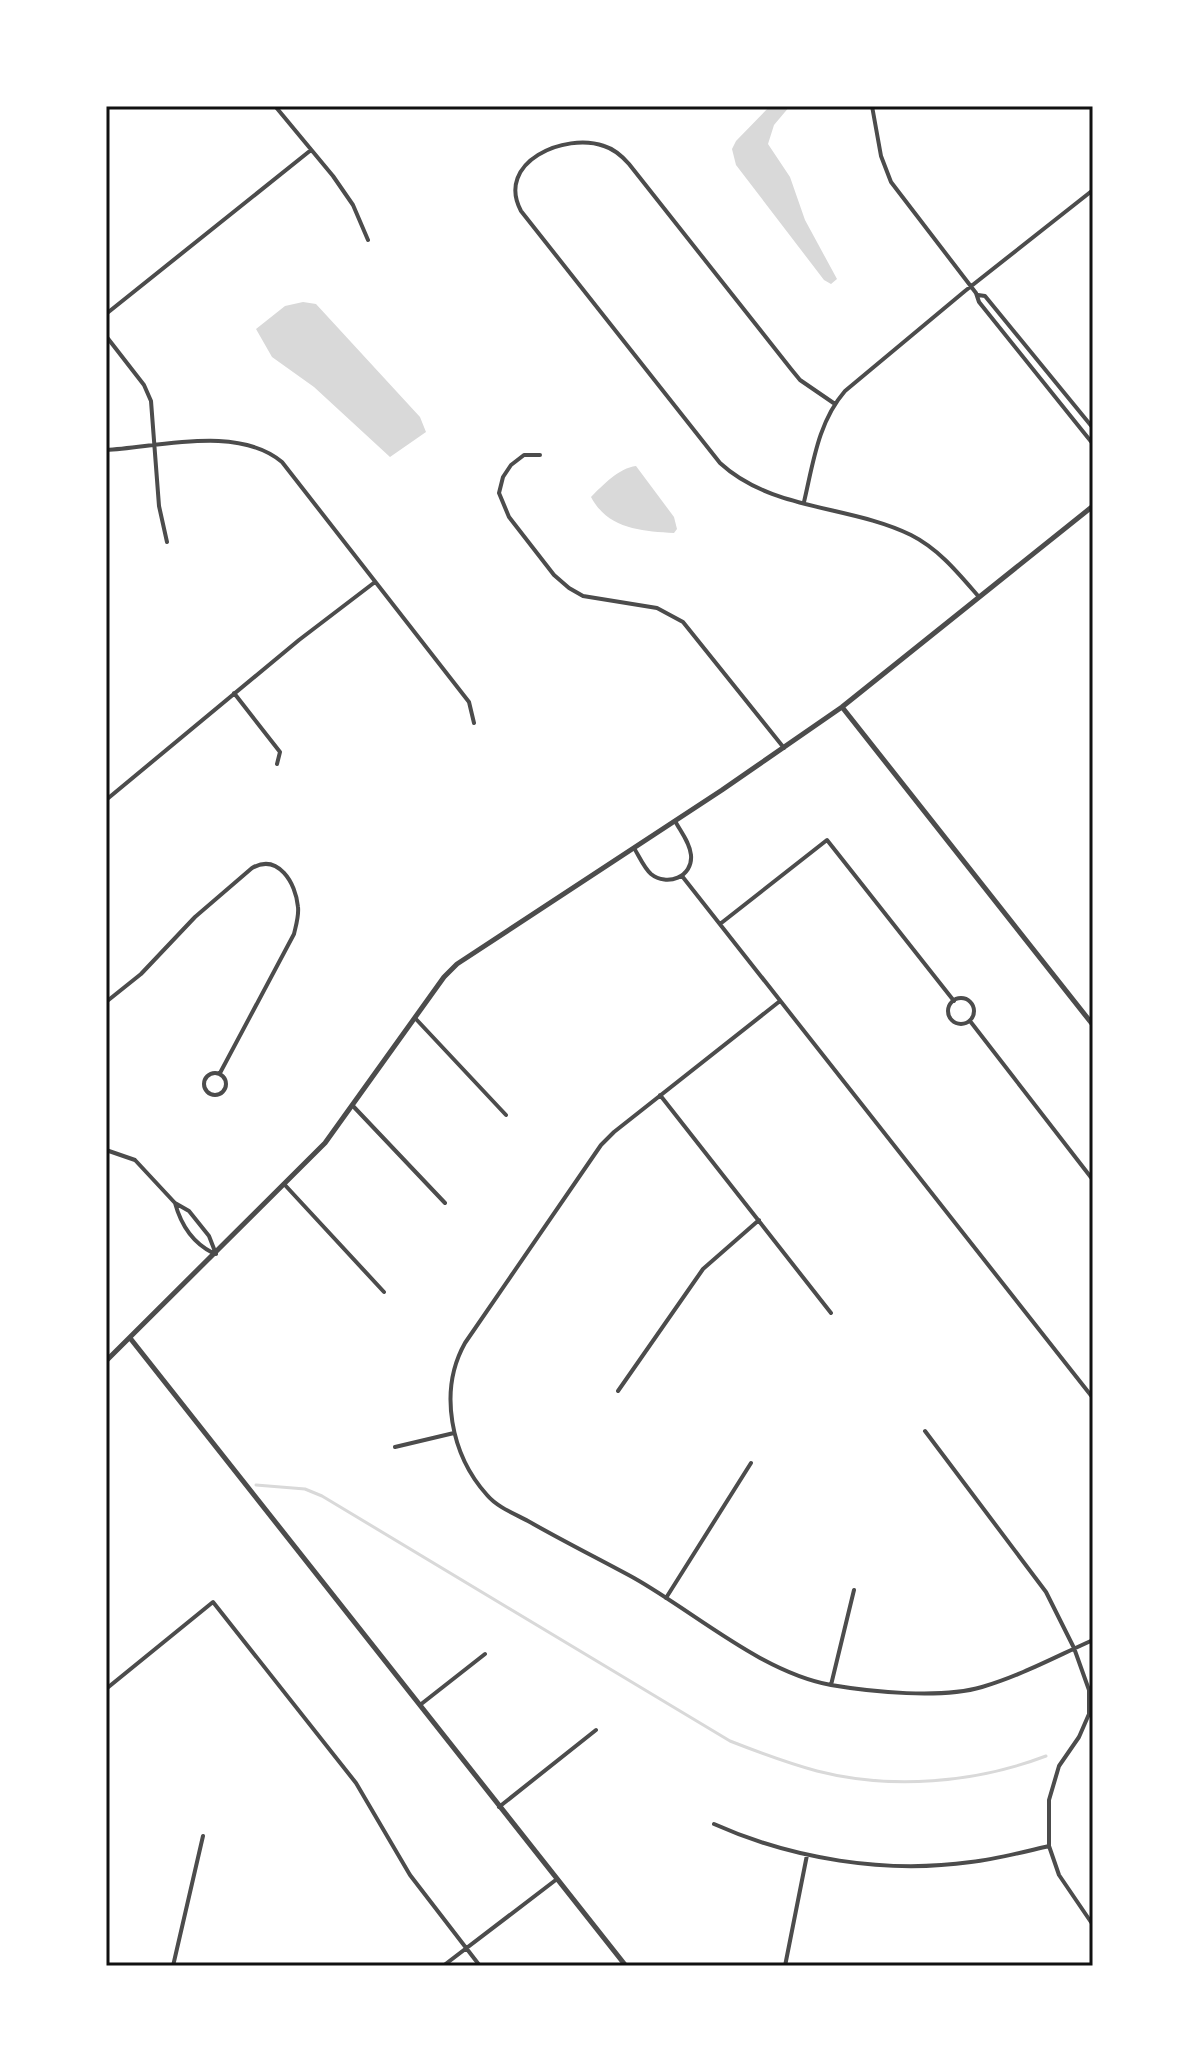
<svg xmlns="http://www.w3.org/2000/svg" width="1199" height="2072" font-family="'Open Sans',sans-serif">
	<style>
		.water { fill: #d9d9d9 }
		.lines { fill: none; stroke-linecap: round; stroke-linejoin: round }
		.stream { stroke: #d9d9d9; stroke-width: 3 }
		.minor { stroke: #4c4c4c; stroke-width: 4 }
		.tertiary { stroke: #4c4c4c; stroke-width: 5 }
		.neatline { fill: none; stroke: #111; stroke-width: 3 }
	</style>
	<rect width="100%" height="100%" fill="#fff"/>
	<!-- water -->
	<path class="water" d="M 770,106 L 790,106 L 774,125 L 768,144 L 790,177 L 805,220 L 837,279 L 831,284 L 824,280 L 736,165 L 732,149 L 736,141 Z
		M 303,302 L 316,304 L 420,417 L 426,432 L 390,457 L 314,387 L 272,357 L 256,329 L 285,306 Z
		M 636,466 L 674,517 L 677,529 L 674,533 C 641,531 608,529 591,497 C 603,485 619,468 636,466 Z"/>
	<g class="lines">
		<!-- stream -->
		<path class="stream" d="M 256,1485 L 305,1489 L 322,1496 L 730,1741 C 758,1752 787,1763 817,1771 C 891,1790 975,1783 1046,1756"/>
		<!-- minor -->
		<path class="minor" d="M 275,106 L 333,176 L 353,205 L 368,240
			M 872,106 L 881,156 L 891,182 L 976,293 L 979,302 L 1093,444
			M 978,295 L 985,296 L 1093,428
			M 106,314 L 311,150
			M 106,336 L 144,385 L 151,401 L 159,506 L 167,542
			M 835,404 L 800,380 L 791,369 L 629,164 C 622,156 614,149 604,146 C 565,132 495,162 521,211 L 720,463 C 772,511 850,505 911,535 C 939,549 959,574 979,597
			M 106,450 C 159,447 238,425 282,462 L 469,702 L 474,723
			M 540,455 L 524,455 L 511,465 L 503,477 L 499,493 L 509,517 L 554,575 L 569,588 L 583,596 L 657,608 L 683,622 L 784,748
			M 804,502 C 813,464 818,422 845,391 L 965,291 L 1093,190
			M 234,693 L 280,752 L 277,764
			M 106,800 L 299,640 L 375,582
			M 634,848 C 639,856 644,868 651,874 C 667,887 693,877 691,855 C 690,843 681,832 675,821
			M 682,876 L 1093,1398
			M 720,924 L 827,840 L 954,1001
			M948 1011a13 13 0 1 1 26 0a13 13 0 1 1-26 0Z
			M 780,1001 L 614,1132 L 601,1145 L 465,1343 C 438,1391 451,1455 487,1495 C 497,1507 515,1514 528,1521 C 563,1541 599,1559 634,1578 C 696,1613 761,1672 831,1685 C 872,1692 941,1699 982,1687 C 1020,1676 1057,1656 1093,1640
			M 106,1002 L 141,974 L 195,917 L 252,868 C 278,853 296,883 298,907 C 299,916 296,925 294,934 L 220,1073
			M 415,1018 L 506,1115
			M 970,1021 L 1093,1180
			M204 1084a11 11 0 1 1 22 0a11 11 0 1 1-22 0Z
			M 660,1095 L 831,1313
			M 353,1106 L 445,1203
			M 106,1150 L 135,1160 L 175,1203 L 189,1211 L 209,1236 L 216,1254
			M 284,1184 L 384,1292
			M 175,1203 C 181,1225 193,1243 213,1253
			M 618,1391 L 703,1269 L 759,1220
			M 925,1431 L 1046,1592 L 1074,1648 L 1089,1690 L 1089,1714 L 1079,1737 L 1059,1766 L 1049,1800 L 1049,1846 L 1059,1875 L 1093,1925
			M 395,1447 L 454,1433
			M 666,1598 L 751,1463
			M 831,1685 L 854,1590
			M 106,1689 L 213,1602 L 356,1783 L 410,1875 L 480,1966
			M 420,1705 L 485,1654
			M 499,1807 L 596,1730
			M 714,1824 C 792,1859 885,1874 971,1862 C 997,1859 1023,1852 1049,1846
			M 173,1966 L 203,1836
			M 443,1966 L 557,1879
			M 785,1966 L 807,1855"/>
		<!-- tertiary -->
		<path class="tertiary" d="M 842,707 L 1093,1025
			M 130,1338 L 626,1966
			M 106,1361 L 325,1143 L 444,977 L 457,964 L 722,790 L 842,707 L 1093,506"/>
	</g>
	<!-- border -->
	<rect width="1199" height="2072" fill="none" stroke="#ffffff" stroke-width="216"/>
	<rect x="108" y="108" width="983" height="1856" class="neatline"/>
</svg>
